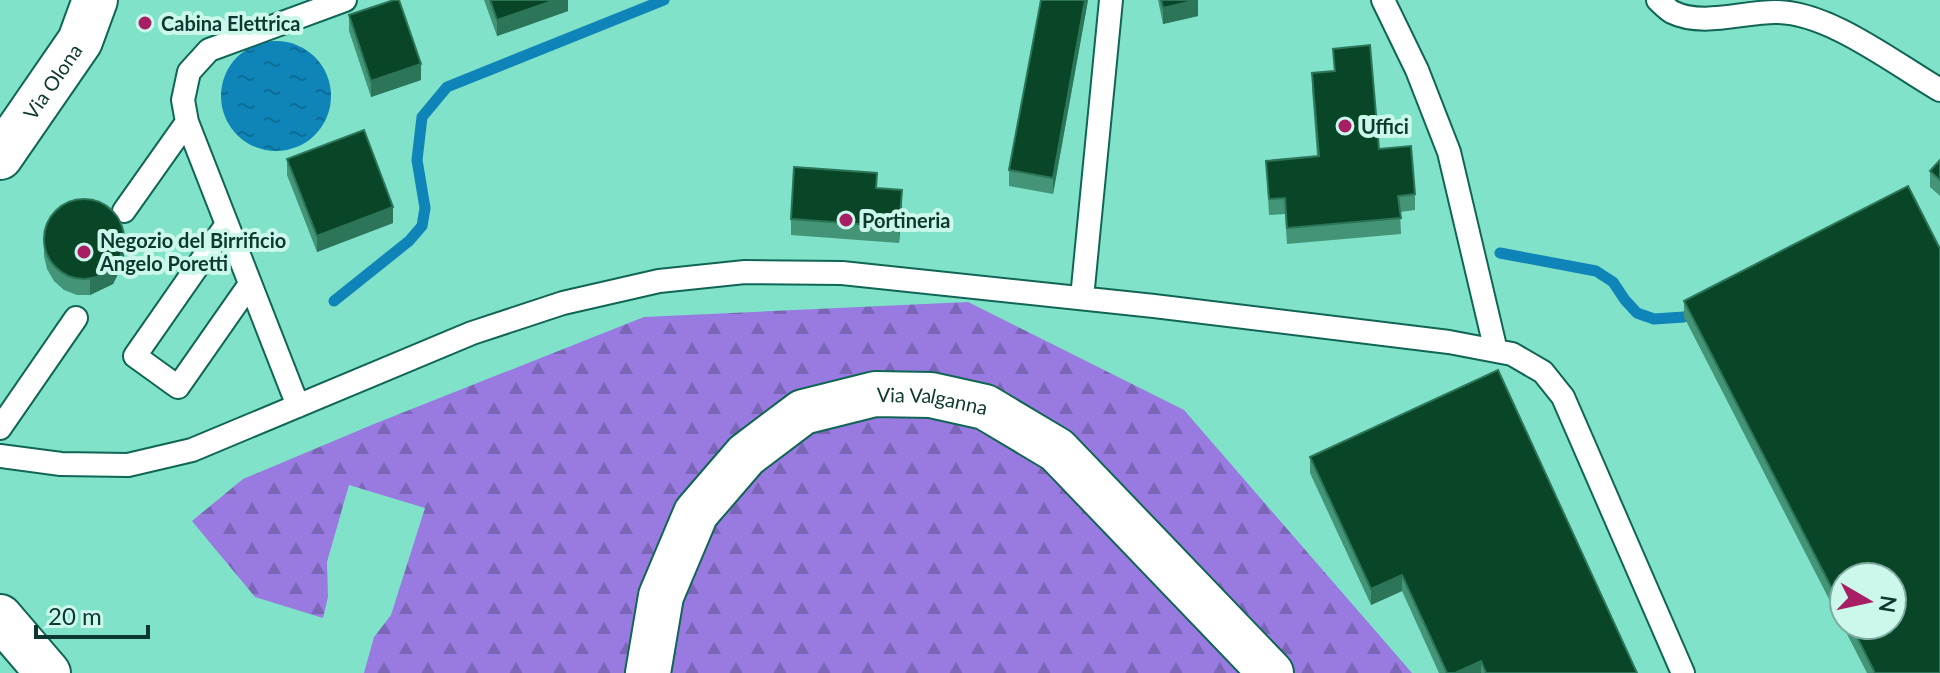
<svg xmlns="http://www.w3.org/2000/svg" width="1940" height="673" font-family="Lato,sans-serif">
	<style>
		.forest { fill: url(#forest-firs) }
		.water { fill: url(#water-ripples) }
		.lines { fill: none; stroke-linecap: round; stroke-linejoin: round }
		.stream { stroke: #0e84b8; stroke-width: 11 }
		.lane-casing { stroke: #116555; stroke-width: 26 }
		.street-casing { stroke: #116555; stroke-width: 48 }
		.primary-casing { stroke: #116555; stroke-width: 48 }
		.lane { stroke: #fff; stroke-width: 22 }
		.street { stroke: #fff; stroke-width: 44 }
		.primary { stroke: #fff; stroke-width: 44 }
		.wall { fill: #449478; fill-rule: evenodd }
		.shaded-wall { fill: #2c7558 }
		.building { fill: #084627; stroke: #2c7558; stroke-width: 2 }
		.poi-dot { fill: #a71e65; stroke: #cbf8eb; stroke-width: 3 }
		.labels { text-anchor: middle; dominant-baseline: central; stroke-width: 8; stroke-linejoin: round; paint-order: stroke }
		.poi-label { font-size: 20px; font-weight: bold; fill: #0c382f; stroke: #cbf8eb; text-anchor: start }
		.street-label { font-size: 20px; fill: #0c382f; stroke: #cbf8eb }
	</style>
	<defs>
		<pattern id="forest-firs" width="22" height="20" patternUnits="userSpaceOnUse" patternTransform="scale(2)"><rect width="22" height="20" fill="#987ae1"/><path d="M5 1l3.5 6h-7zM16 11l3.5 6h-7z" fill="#7a65b7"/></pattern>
		<pattern id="water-ripples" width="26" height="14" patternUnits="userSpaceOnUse" patternTransform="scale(2)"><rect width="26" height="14" fill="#0e84b8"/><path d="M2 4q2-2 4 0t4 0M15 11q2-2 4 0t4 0" fill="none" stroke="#0c6d96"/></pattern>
	</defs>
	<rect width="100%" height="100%" fill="#7fe2c9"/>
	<!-- forest -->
	<path class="forest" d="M 968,302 L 1184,410 L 1412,673 L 364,673 L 374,637 L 391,615 L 425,508 L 349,485 L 327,562 L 328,597 L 323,618 L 255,597 L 192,521 L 243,479 L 374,424 L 644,317 Z"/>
	<!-- water -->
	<path class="water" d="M221 96a55 55 0 1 1 110 0a55 55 0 1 1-110 0Z"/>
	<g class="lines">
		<!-- stream -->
		<path class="stream" d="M 1500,253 L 1596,271 L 1613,282 L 1625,300 L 1637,313 L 1654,319 L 1684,317
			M 334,301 L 409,241 L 422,226 L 425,208 L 417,160 L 422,117 L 447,87 L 664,0"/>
		<defs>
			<path id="lane" d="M 1383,0 L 1417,70 L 1449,152 L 1496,351
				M 1658,0 C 1662,4 1667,9 1672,12 C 1702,27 1743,12 1775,12 C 1828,11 1895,64 1940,90
				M 124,211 L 187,122
				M 227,224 L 135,356 L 178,387 L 250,284
				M 1082,298 L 1111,0
				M 298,406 L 187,122 L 183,100 L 189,72 L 209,50 L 345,0
				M 0,428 L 76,318
				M 0,456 L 61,464 L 128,465 L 192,450 L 472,333 L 563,303 L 659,281 L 745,272 L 842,273 L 1154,306 L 1449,342 L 1512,354 L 1543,372 L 1563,397 L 1683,673"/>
			<g id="street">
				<path id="s1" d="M 0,157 L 80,41 L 95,0"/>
				<path d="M 0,617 L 48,673"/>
			</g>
			<g id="primary">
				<path id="s2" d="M 648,673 L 661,596 L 696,513 L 746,455 L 803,412 L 875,394 L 931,395 L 985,407 L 1057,450 L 1271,673"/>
			</g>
		</defs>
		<!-- lane casing -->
		<use href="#lane" class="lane-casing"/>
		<!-- street casing -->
		<use href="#street" class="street-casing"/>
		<!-- primary casing -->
		<use href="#primary" class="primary-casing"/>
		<!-- lane -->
		<use href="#lane" class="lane"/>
		<!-- street -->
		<use href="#street" class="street"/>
		<!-- primary -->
		<use href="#primary" class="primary"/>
	</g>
	<!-- wall -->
	<path class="wall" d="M 484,0 L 568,0 L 568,11 L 497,36 Z
		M 1088,0 L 1053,194 L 1009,186 L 1009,170 Z
		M 1158,0 L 1198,0 L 1198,16 L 1163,24 Z
		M 349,15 L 421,80 L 371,97 L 349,31 Z
		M 1333,49 L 1379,149 L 1415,194 L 1415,210 L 1400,212 L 1401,234 L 1287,244 L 1285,214 L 1269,215 L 1266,161 L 1317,156 L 1312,89 L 1312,73 L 1334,71 Z
		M 287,159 L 393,223 L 317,252 L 287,175 Z
		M 1940,160 L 1940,196 L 1930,187 L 1930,171 Z
		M 877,188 L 902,206 L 899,243 L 791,235 L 791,219 Z
		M 124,233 L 124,262 L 113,284 L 90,295 L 77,295 L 64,290 L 54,281 L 47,269 L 44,256 L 44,240 Z
		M 1684,301 L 1940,673 L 1867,673 L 1684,317 ZM 1844,577 L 1892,625 L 1844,625 Z
		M 1310,457 L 1637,673 L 1439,673 L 1402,591 L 1371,605 L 1310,473 Z"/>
	<!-- shaded-wall -->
	<path class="shaded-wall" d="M 555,0 L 568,0 L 568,11 L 497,36 L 497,20 Z
		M 1085,0 L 1088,0 L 1053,194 L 1053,178 Z
		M 1198,0 L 1198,16 L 1163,24 L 1163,8 Z
		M 421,64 L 421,80 L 371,97 L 371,81 Z
		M 902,190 L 902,206 L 899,243 L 899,227 Z
		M 393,207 L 393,223 L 317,252 L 317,236 Z
		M 124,246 L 124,262 L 113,284 L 90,295 L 90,279 Z
		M 1402,575 L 1402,591 L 1371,605 L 1371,589 Z
		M 1481,661 L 1481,673 L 1455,673 Z"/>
	<!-- building -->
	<path class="building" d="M 394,0 L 399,0 L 421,64 L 371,81 L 349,15 Z
		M 490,0 L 555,0 L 497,20 Z
		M 1041,0 L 1085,0 L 1053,178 L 1009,170 Z
		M 1161,0 L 1197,0 L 1163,8 Z
		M 1370,45 L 1379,149 L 1411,146 L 1415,194 L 1398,196 L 1401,218 L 1287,228 L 1285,198 L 1269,199 L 1266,161 L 1319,156 L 1312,73 L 1335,71 L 1333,49 Z
		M 364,130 L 393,207 L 317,236 L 287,159 Z
		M 1940,160 L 1940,180 L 1930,171 Z
		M 794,167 L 877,173 L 876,188 L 902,190 L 899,227 L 791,219 Z
		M 1908,186 L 1940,249 L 1940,673 L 1875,673 L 1851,625 L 1892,625 L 1892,577 L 1844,577 L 1844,612 L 1684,301 Z
		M44 239a40 40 0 1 1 80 0a40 40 0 1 1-80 0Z
		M 1498,370 L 1637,673 L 1486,673 L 1481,661 L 1455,673 L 1447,673 L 1402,575 L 1371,589 L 1310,457 Z"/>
	<!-- markers -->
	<g class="poi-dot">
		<circle cx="145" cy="23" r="8"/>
		<circle cx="1345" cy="126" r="8"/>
		<circle cx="846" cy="220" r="8"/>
		<circle cx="84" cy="252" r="8"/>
	</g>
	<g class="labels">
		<!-- poi labels -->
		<g class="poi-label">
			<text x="161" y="23">Cabina Elettrica</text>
			<text x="1361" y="126">Uffici</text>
			<text x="862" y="220">Portineria</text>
			<text x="100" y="240">Negozio del Birrificio<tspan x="100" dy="23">Angelo Poretti</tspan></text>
		</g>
		<!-- street labels -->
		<g class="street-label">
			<text stroke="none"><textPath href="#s1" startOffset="92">Via Olona</textPath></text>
			<text stroke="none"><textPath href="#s2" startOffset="448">Via Valganna</textPath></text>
		</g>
	</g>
	<!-- north arrow -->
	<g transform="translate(1868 601) rotate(99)"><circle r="38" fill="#cbf8eb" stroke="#7faba0" stroke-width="2"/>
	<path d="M0-6L14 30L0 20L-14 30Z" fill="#a71e65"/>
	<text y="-12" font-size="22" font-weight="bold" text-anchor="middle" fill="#0c382f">N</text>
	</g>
	<!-- scale -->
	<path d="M36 625v12h112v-12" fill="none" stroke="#0c382f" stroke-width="4"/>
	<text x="48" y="625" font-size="24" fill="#0c382f" stroke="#cbf8eb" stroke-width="6" paint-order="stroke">20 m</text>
</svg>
